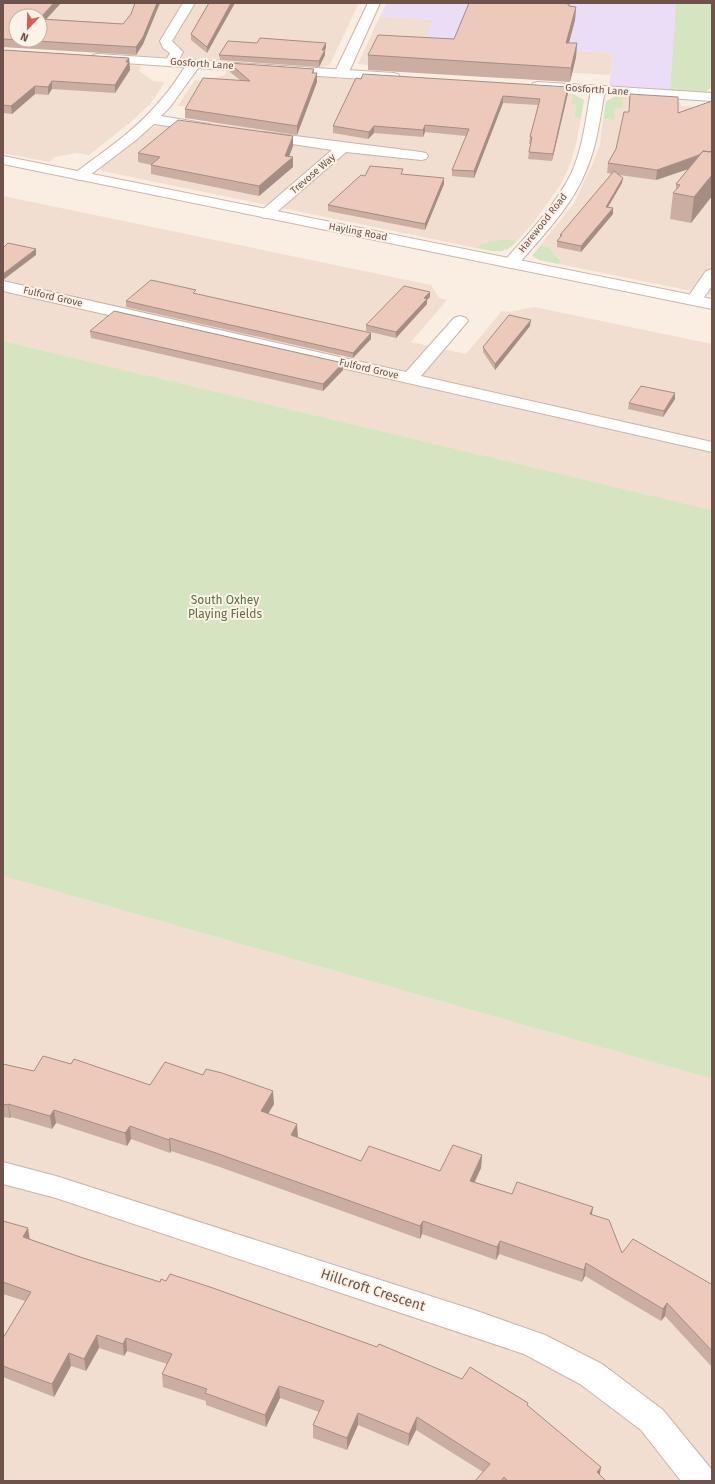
<svg xmlns="http://www.w3.org/2000/svg" width="715" height="1484" font-family="'Fira Sans',sans-serif">
	<style>
		.residential { fill: #f1ded0; fill-rule: evenodd }
		.education { fill: #eadef6 }
		.green { fill: #d5e5c2 }
		.lines { fill: none; stroke-linecap: round; stroke-linejoin: round }
		.street-casing { stroke: #c9b4a9; stroke-width: 2 }
		.secondary-casing { stroke: #ceb5aa; stroke-width: 2 }
		.street { fill: #fff; fill-rule: evenodd }
		.secondary { fill: #fff; fill-rule: evenodd }
		.wall { fill: #ccada1 }
		.shaded-wall { fill: #a68d83 }
		.building { fill: #edc9bb; stroke: #a68d83 }
		.labels { text-anchor: middle; dominant-baseline: central; stroke-width: 4; stroke-linejoin: round; paint-order: stroke }
		.far-street-label { font-size: 10px; fill: #6f534a; stroke: #fdf2e7 }
		.park-label { font-size: 12px; fill: #587443; stroke: #fdf2e7 }
		.near-street-label { font-size: 14px; fill: #6f534a; stroke: #fdf2e7 }
	</style>
	<rect width="100%" height="100%" fill="#faede1"/>
	<!-- residential -->
	<path class="residential" d="M 3,3 L 359,3 L 331,62 L 329,65 L 322,67 L 3,47 ZM 16,16 L 40,16 L 40,40 L 16,40 Z
		M 380,16 L 434,20 L 425,42 L 613,53 L 610,75 L 418,63 L 397,67 L 358,64 Z
		M 3,57 L 141,66 L 139,71 L 153,81 L 165,82 L 150,104 L 132,121 L 89,155 L 77,153 L 55,157 L 49,162 L 3,153 Z
		M 227,71 L 573,94 L 572,104 L 576,105 L 574,117 L 581,118 L 576,144 L 570,165 L 561,184 L 534,222 L 517,241 L 504,239 L 480,244 L 476,248 L 102,171 L 101,168 L 153,127 L 164,125 L 199,130 L 217,115 L 195,107 L 177,106 L 195,80 L 203,81 L 225,75 Z
		M 624,97 L 679,100 L 681,106 L 712,108 L 712,295 L 558,264 L 561,260 L 549,247 L 540,246 L 574,203 L 593,163 L 600,144 L 603,119 L 614,120 L 615,108 L 622,108 Z
		M 3,196 L 431,285 L 439,298 L 447,300 L 411,342 L 466,354 L 502,311 L 510,312 L 534,307 L 712,344 L 712,510 L 3,341 Z
		M 3,876 L 712,1079 L 712,1481 L 3,1481 Z"/>
	<!-- education -->
	<path class="education" d="M 387,3 L 676,3 L 670,90 L 609,87 L 613,53 L 424,42 L 434,20 L 380,16 Z"/>
	<!-- green -->
	<path class="green" d="M 676,3 L 712,3 L 712,87 L 705,92 L 670,90 Z
		M 573,94 L 584,100 L 581,118 L 574,117 L 576,105 L 571,104 Z
		M 616,96 L 624,97 L 622,108 L 615,108 L 614,120 L 603,119 L 606,101 Z
		M 504,239 L 517,241 C 504,256 494,251 476,248 L 480,244 Z
		M 540,246 L 549,247 L 561,261 L 558,264 L 539,260 L 532,256 Z
		M 3,341 L 712,510 L 712,1079 L 3,876 Z"/>
	<g class="lines">
		<defs>
			<path id="street" d="M 183,3 L 195,3 L 172,41 L 183,52 L 176,65 L 166,65 L 165,62 L 170,53 L 163,48 L 160,41 Z
				M 368,3 L 380,3 L 348,74 L 346,77 L 336,77 L 334,74 Z
				M 194,60 L 199,61 L 201,64 L 170,107 L 161,116 L 209,124 L 211,127 L 209,130 L 204,131 L 154,124 L 136,140 L 85,179 L 80,180 L 75,179 L 73,176 L 75,173 C 104,151 136,130 160,101 C 171,89 180,74 189,61 Z
				M 598,86 L 603,87 L 605,90 C 600,118 597,147 585,173 C 570,209 541,237 517,266 L 511,268 L 505,266 L 503,263 L 505,260 C 529,233 555,206 571,174 C 583,148 586,118 591,90 L 593,87 Z
				M 264,132 L 421,152 L 426,153 L 428,156 L 426,159 L 421,160 L 346,152 L 271,217 L 266,218 L 261,217 L 259,214 L 261,211 L 332,150 L 259,139 L 257,136 L 259,133 Z
				M 712,269 L 712,286 L 700,303 L 694,305 L 688,303 L 686,300 L 688,297 L 706,271 Z
				M 3,281 L 406,372 L 454,318 L 460,316 L 466,318 L 468,321 L 421,376 L 712,442 L 712,452 L 3,291 Z
				M 3,1162 L 56,1176 L 477,1311 L 545,1335 L 602,1364 L 663,1410 L 712,1470 L 712,1481 L 681,1481 L 641,1430 L 580,1384 L 524,1354 L 56,1198 L 3,1184 Z"/>
			<path id="secondary" d="M 98,54 L 393,73 L 398,74 L 400,77 L 398,80 L 393,81 L 93,61 L 92,58 L 93,55 Z
				M 538,82 L 712,93 L 712,101 L 533,89 L 531,86 L 533,83 Z
				M 3,156 L 712,299 L 712,309 L 3,164 Z"/>
		</defs>
		<!-- street casing -->
		<use href="#street" class="street-casing"/>
		<!-- secondary casing -->
		<use href="#secondary" class="secondary-casing"/>
		<!-- street -->
		<use href="#street" class="street"/>
		<!-- secondary -->
		<use href="#secondary" class="secondary"/>
	</g>
	<!-- wall -->
	<path class="wall" d="M 3,3 L 61,3 L 46,19 L 123,24 L 131,14 L 135,3 L 160,3 L 143,44 L 136,55 L 3,47 Z
		M 209,3 L 207,53 L 191,40 L 191,34 Z
		M 569,4 L 569,6 L 576,7 L 575,20 L 569,43 L 577,43 L 576,57 L 570,82 L 368,70 L 368,55 L 454,39 Z
		M 257,43 L 326,43 L 326,48 L 325,50 L 325,55 L 319,67 L 220,60 L 219,55 Z
		M 3,50 L 129,58 L 130,70 L 115,93 L 52,89 L 48,95 L 35,94 L 12,114 L 3,113 Z
		M 229,63 L 314,69 L 314,73 L 317,82 L 297,135 L 185,118 L 185,109 L 240,80 L 230,72 Z
		M 356,78 L 568,93 L 552,161 L 528,159 L 529,152 L 531,144 L 529,144 L 530,137 L 538,105 L 503,103 L 474,178 L 452,176 L 452,170 L 466,136 L 425,132 L 423,137 L 374,133 L 368,139 L 333,133 L 333,126 Z
		M 630,94 L 678,113 L 712,101 L 712,196 L 691,223 L 670,219 L 673,193 L 676,190 L 676,184 L 688,169 L 656,180 L 619,175 L 622,183 L 608,207 L 613,208 L 613,214 L 581,252 L 557,247 L 557,241 L 560,238 L 560,235 L 612,174 L 607,173 L 608,163 L 616,149 L 629,112 Z
		M 293,136 L 293,146 L 289,156 L 293,167 L 259,196 L 151,174 L 151,165 L 138,162 L 138,153 Z
		M 403,174 L 444,184 L 425,230 L 328,211 L 328,205 L 365,176 Z
		M 430,292 L 430,297 L 427,300 L 427,304 L 396,338 L 366,331 L 366,325 Z
		M 196,294 L 371,339 L 353,358 L 126,307 L 126,301 Z
		M 530,326 L 495,370 L 483,352 L 483,347 Z
		M 90,331 L 343,363 L 343,370 L 323,391 L 91,338 Z
		M 675,399 L 663,417 L 628,409 L 629,403 Z
		M 3,1064 L 34,1071 L 150,1085 L 274,1104 L 268,1114 L 297,1124 L 297,1137 L 361,1161 L 440,1171 L 482,1155 L 481,1168 L 475,1182 L 512,1194 L 593,1207 L 592,1214 L 622,1253 L 711,1284 L 712,1283 L 712,1367 L 665,1316 L 661,1321 L 585,1276 L 582,1282 L 499,1254 L 496,1260 L 422,1234 L 420,1239 L 217,1166 L 171,1151 L 170,1153 L 131,1139 L 127,1146 L 56,1123 L 52,1129 L 11,1117 L 10,1118 L 3,1117 Z
		M 3,1221 L 30,1239 L 83,1258 L 528,1406 L 606,1481 L 475,1481 L 483,1472 L 416,1430 L 408,1446 L 358,1425 L 347,1450 L 313,1438 L 313,1425 L 319,1412 L 280,1398 L 266,1427 L 206,1405 L 206,1401 L 163,1387 L 162,1374 L 167,1364 L 127,1351 L 124,1356 L 99,1348 L 86,1371 L 71,1366 L 54,1397 L 3,1377 L 3,1338 L 25,1301 L 3,1294 Z"/>
	<!-- shaded-wall -->
	<path class="shaded-wall" d="M 54,3 L 61,3 L 40,26 L 40,18 Z
		M 157,3 L 160,3 L 143,44 L 136,55 L 136,47 Z
		M 231,3 L 235,3 L 207,53 L 207,47 Z
		M 576,7 L 575,20 L 565,57 L 566,43 Z
		M 326,43 L 326,48 L 322,55 L 322,50 Z
		M 577,43 L 576,57 L 570,82 L 571,68 Z
		M 325,50 L 325,55 L 319,67 L 319,61 Z
		M 129,58 L 130,70 L 115,93 L 115,85 L 126,62 Z
		M 317,73 L 317,82 L 297,135 L 297,126 Z
		M 52,81 L 52,89 L 48,95 L 48,87 Z
		M 35,86 L 35,94 L 12,114 L 11,106 Z
		M 568,87 L 568,93 L 552,161 L 553,154 Z
		M 503,96 L 503,103 L 474,178 L 474,171 Z
		M 425,125 L 425,132 L 423,137 L 423,130 Z
		M 374,126 L 374,133 L 368,139 L 369,132 Z
		M 293,136 L 293,146 L 287,162 L 293,157 L 293,167 L 259,196 L 259,186 L 285,156 Z
		M 712,151 L 712,161 L 656,180 L 657,170 Z
		M 712,175 L 712,196 L 691,223 L 694,197 Z
		M 444,178 L 444,184 L 425,230 L 425,224 Z
		M 623,178 L 622,183 L 605,212 L 606,207 Z
		M 613,208 L 613,214 L 581,252 L 581,246 Z
		M 36,249 L 36,255 L 3,280 L 3,274 Z
		M 430,292 L 430,297 L 427,300 L 427,304 L 396,338 L 396,332 L 424,298 Z
		M 531,320 L 530,326 L 495,370 L 495,364 Z
		M 371,333 L 371,339 L 353,358 L 353,353 Z
		M 343,363 L 343,370 L 323,391 L 323,384 Z
		M 675,393 L 675,399 L 663,417 L 664,411 Z
		M 273,1091 L 274,1104 L 262,1124 L 261,1111 Z
		M 8,1104 L 11,1117 L 10,1118 L 8,1105 Z
		M 54,1110 L 56,1123 L 52,1129 L 50,1116 Z
		M 297,1124 L 298,1137 L 291,1148 L 291,1135 Z
		M 130,1126 L 131,1139 L 127,1146 L 125,1133 Z
		M 170,1138 L 171,1151 L 170,1153 L 169,1140 Z
		M 482,1155 L 481,1168 L 469,1193 L 470,1181 Z
		M 593,1207 L 591,1219 L 590,1214 Z
		M 423,1221 L 422,1234 L 420,1239 L 420,1226 Z
		M 28,1228 L 30,1241 L 23,1237 Z
		M 500,1241 L 499,1254 L 496,1260 L 497,1247 Z
		M 586,1263 L 585,1276 L 582,1282 L 584,1270 Z
		M 667,1303 L 665,1316 L 661,1321 L 663,1309 Z
		M 97,1335 L 99,1348 L 86,1371 L 84,1359 Z
		M 126,1338 L 127,1351 L 124,1356 L 123,1344 Z
		M 69,1353 L 71,1366 L 54,1397 L 52,1384 Z
		M 279,1386 L 280,1398 L 266,1427 L 265,1415 Z
		M 358,1413 L 358,1425 L 347,1450 L 347,1438 Z
		M 417,1417 L 416,1430 L 408,1446 L 409,1434 Z
		M 601,1467 L 599,1480 L 597,1472 Z"/>
	<!-- building -->
	<path class="building" d="M 3,3 L 54,3 L 40,18 L 40,16 L 16,16 L 16,40 L 40,40 L 40,19 L 123,24 L 131,14 L 135,3 L 157,3 L 143,37 L 136,47 L 3,39 Z
		M 209,3 L 231,3 L 207,47 L 191,34 Z
		M 469,3 L 560,3 L 569,4 L 569,6 L 576,7 L 566,43 L 577,43 L 571,68 L 368,55 L 378,35 L 454,39 Z
		M 260,38 L 326,43 L 322,50 L 325,50 L 319,61 L 219,55 L 228,41 L 257,43 Z
		M 3,50 L 129,58 L 126,62 L 129,62 L 115,85 L 52,81 L 48,87 L 35,86 L 11,106 L 3,105 Z
		M 229,63 L 314,69 L 312,73 L 317,73 L 297,126 L 185,109 L 203,78 L 250,81 Z
		M 363,74 L 568,87 L 553,154 L 529,152 L 532,137 L 530,137 L 540,99 L 503,96 L 474,171 L 452,170 L 469,129 L 425,125 L 423,130 L 374,126 L 369,132 L 333,126 L 356,78 L 361,79 Z
		M 630,94 L 678,97 L 678,113 L 712,101 L 712,151 L 709,152 L 703,151 L 699,155 L 657,170 L 608,163 L 616,149 L 624,112 L 629,112 Z
		M 178,120 L 293,136 L 285,156 L 293,157 L 259,186 L 151,165 L 160,157 L 138,153 Z
		M 703,151 L 712,152 L 712,175 L 694,197 L 673,193 L 680,185 L 676,184 Z
		M 370,166 L 403,169 L 401,174 L 444,178 L 425,224 L 328,205 L 361,175 L 365,176 Z
		M 614,171 L 623,178 L 606,207 L 613,208 L 581,246 L 557,241 L 562,235 L 560,235 Z
		M 8,243 L 36,249 L 3,274 L 3,246 L 4,247 Z
		M 151,280 L 196,290 L 193,293 L 371,333 L 353,353 L 126,301 Z
		M 404,286 L 430,292 L 424,298 L 427,299 L 396,332 L 366,325 Z
		M 114,311 L 343,363 L 323,384 L 90,331 Z
		M 509,315 L 531,320 L 495,364 L 483,347 Z
		M 641,386 L 675,393 L 664,411 L 629,403 Z
		M 43,1056 L 71,1064 L 74,1059 L 150,1085 L 165,1062 L 203,1075 L 206,1069 L 222,1073 L 273,1091 L 261,1111 L 297,1124 L 291,1135 L 361,1161 L 369,1146 L 440,1171 L 453,1145 L 482,1155 L 470,1181 L 512,1194 L 517,1182 L 593,1207 L 590,1214 L 609,1220 L 622,1253 L 633,1239 L 711,1284 L 712,1283 L 712,1351 L 667,1303 L 663,1309 L 586,1263 L 584,1270 L 500,1241 L 497,1247 L 423,1221 L 420,1226 L 216,1153 L 170,1138 L 169,1140 L 130,1126 L 125,1133 L 54,1110 L 50,1116 L 8,1104 L 8,1105 L 3,1104 L 3,1064 L 34,1071 Z
		M 3,1221 L 28,1228 L 23,1237 L 83,1258 L 160,1282 L 161,1279 L 166,1281 L 170,1274 L 213,1288 L 377,1347 L 379,1344 L 462,1379 L 470,1367 L 528,1403 L 527,1405 L 601,1467 L 597,1472 L 606,1481 L 508,1481 L 504,1477 L 501,1481 L 475,1481 L 490,1464 L 417,1417 L 409,1434 L 358,1413 L 347,1438 L 313,1425 L 324,1401 L 279,1386 L 265,1415 L 205,1393 L 207,1389 L 162,1374 L 172,1354 L 126,1338 L 123,1344 L 97,1335 L 84,1359 L 69,1353 L 52,1384 L 3,1366 L 3,1338 L 31,1292 L 3,1282 Z"/>
	<g class="labels">
		<!-- far-street labels -->
		<g class="far-street-label">
			<text transform="translate(202 64) rotate(4)">Gosforth Lane</text>
			<text transform="translate(597 90) rotate(4)">Gosforth Lane</text>
			<text transform="translate(313 174) rotate(-41)">Trevose Way</text>
			<text transform="translate(543 223) rotate(-52)">Harewood Road</text>
			<text transform="translate(358 232) rotate(11)">Hayling Road</text>
			<text transform="translate(53 297) rotate(13)">Fulford Grove</text>
			<text transform="translate(369 369) rotate(13)">Fulford Grove</text>
		</g>
		<!-- park labels -->
		<g class="park-label">
			<text x="225" y="600">South Oxhey<tspan x="225" dy="14">Playing Fields</tspan></text>
		</g>
		<!-- near-street labels -->
		<g class="near-street-label">
			<text transform="translate(373 1290) rotate(18)">Hillcroft Crescent</text>
		</g>
	</g>
	<!-- border -->
	<rect width="715" height="1484" fill="none" stroke="#6f534a" stroke-width="8"/>
	<!-- north arrow -->
	<g transform="translate(28 28) rotate(202)"><circle r="19" fill="#fdf2e7" stroke="#c4b2a8"/>
	<path d="M0-3L7 15L0 10L-7 15Z" fill="#da5d50"/>
	<text y="-6" font-size="11" font-weight="bold" text-anchor="middle" fill="#6f534a">N</text>
	</g>
</svg>
